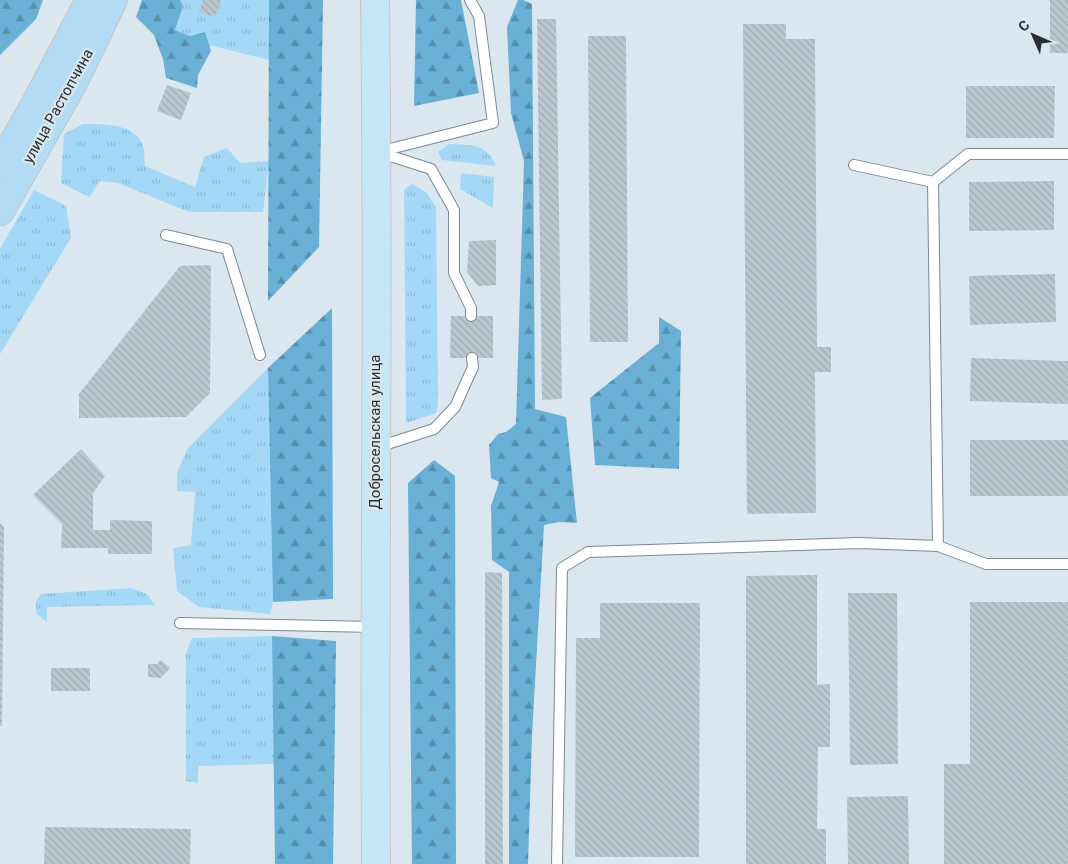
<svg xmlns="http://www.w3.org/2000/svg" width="1068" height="864" font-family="Roboto,sans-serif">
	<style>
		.grass { fill: url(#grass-tufts) }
		.forest { fill: url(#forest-firs) }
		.building { fill: url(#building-back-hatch) }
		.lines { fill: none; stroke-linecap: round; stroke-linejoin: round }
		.service-casing { stroke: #7d888f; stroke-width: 12 }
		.primary-casing { stroke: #c3c4c5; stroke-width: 30 }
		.trunk-casing { stroke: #c3c4c5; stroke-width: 30 }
		.service { stroke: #fff; stroke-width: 10 }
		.primary { stroke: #c5e5f7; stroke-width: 28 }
		.trunk { stroke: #b2dcf4; stroke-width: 28 }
		.labels { text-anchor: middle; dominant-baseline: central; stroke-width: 4.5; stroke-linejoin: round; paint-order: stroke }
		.street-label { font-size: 15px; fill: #292e31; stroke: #dae7ee }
	</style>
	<defs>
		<pattern id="grass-tufts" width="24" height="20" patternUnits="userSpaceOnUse" patternTransform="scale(1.25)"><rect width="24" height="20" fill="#a3d9f7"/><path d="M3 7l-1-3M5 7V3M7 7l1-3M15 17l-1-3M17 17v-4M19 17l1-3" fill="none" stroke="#8cbbd4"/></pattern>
		<pattern id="forest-firs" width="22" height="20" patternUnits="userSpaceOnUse" patternTransform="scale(1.25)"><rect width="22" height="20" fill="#68b0d6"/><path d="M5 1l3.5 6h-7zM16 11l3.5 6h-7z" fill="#5690ae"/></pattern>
		<pattern id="building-back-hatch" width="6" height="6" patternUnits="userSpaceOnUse" patternTransform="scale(1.25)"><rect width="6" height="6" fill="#bbc7ce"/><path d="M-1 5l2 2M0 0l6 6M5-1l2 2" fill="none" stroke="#a1abb1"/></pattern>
	</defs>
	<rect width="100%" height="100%" fill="#dae7ee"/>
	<!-- grass -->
	<path class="grass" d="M 180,0 L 269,0 L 269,60 L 209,45 L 205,33 L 190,36 L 175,30 L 183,6 Z
		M 83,124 C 102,124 136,123 143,146 C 145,152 144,160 145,166 L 195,187 L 204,157 L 227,148 L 240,163 L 269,161 L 263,212 L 189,212 L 118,183 L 100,181 L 89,197 L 61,183 L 64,134 Z
		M 449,144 C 470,145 487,143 496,166 L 442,160 L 438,152 Z
		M 461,173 L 494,177 L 493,208 L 460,189 Z
		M 412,184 L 426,192 L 436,207 L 438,404 L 436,413 L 406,423 L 404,190 Z
		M 34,190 L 66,206 L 71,238 L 0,354 L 0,249 Z
		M 268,368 L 273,602 L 270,614 L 199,607 L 177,591 L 173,548 L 191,545 L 195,492 L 177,491 L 177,473 L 188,448 Z
		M 131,588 L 147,594 L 155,605 L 47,607 L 47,622 L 36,614 L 36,602 L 41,594 Z
		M 272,636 L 274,764 L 198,766 L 198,783 L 186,781 L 186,654 L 192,638 Z"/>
	<!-- forest -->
	<path class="forest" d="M 0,0 L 43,0 L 36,19 L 0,55 Z
		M 142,0 L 180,0 L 183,6 L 175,30 L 190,36 L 205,32 L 211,51 L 198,75 L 197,88 L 166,78 L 163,59 L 154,35 L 136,17 Z
		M 269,0 L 323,0 L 319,247 L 268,301 Z
		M 416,0 L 461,0 L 479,93 L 414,106 Z
		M 518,0 L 523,0 L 532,4 L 535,409 L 566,417 L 577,523 L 559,522 L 544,525 L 532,735 L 528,864 L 509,864 L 509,572 L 492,560 L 491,506 L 499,482 L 491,478 L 489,445 L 498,434 L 506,432 L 516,424 L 524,161 L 511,113 L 507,27 Z
		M 332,308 L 333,599 L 273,602 L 268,368 Z
		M 659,317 L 681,331 L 679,469 L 595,465 L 590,398 L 659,343 Z
		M 434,460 L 455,476 L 456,864 L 412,864 L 408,483 Z
		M 272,636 L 336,641 L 333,864 L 275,864 Z"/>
	<!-- building -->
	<path class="building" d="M 203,0 L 221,0 L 215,17 L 199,12 Z
		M 1050,0 L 1068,0 L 1068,53 L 1050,53 Z
		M 537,19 L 556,19 L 562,399 L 542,400 Z
		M 743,24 L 786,24 L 786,39 L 815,39 L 817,347 L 831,347 L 831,372 L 815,372 L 816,513 L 747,514 Z
		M 588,36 L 626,36 L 628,342 L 590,342 Z
		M 167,85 L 191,93 L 181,120 L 157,111 Z
		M 966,86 L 1055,86 L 1054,138 L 966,138 Z
		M 1054,181 L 1054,230 L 969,231 L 969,182 Z
		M 496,240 L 496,285 L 478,286 L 467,272 L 469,241 Z
		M 211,265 L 210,393 L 186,417 L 79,418 L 79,394 L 180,266 Z
		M 1055,274 L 1056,322 L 970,325 L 969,276 Z
		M 451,316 L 493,316 L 493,358 L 450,358 Z
		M 971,358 L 1068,361 L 1068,404 L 970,401 Z
		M 970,440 L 1068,440 L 1068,496 L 970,496 Z
		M 81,449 L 105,476 L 93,493 L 93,530 L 110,530 L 110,520 L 152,521 L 152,554 L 108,554 L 108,548 L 61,548 L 62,524 L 33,495 Z
		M 0,523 L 4,527 L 2,726 L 0,726 Z
		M 485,572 L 502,573 L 503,864 L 485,864 Z
		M 817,575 L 817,685 L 830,684 L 830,747 L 818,747 L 817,829 L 826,829 L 826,864 L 746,864 L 746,576 Z
		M 848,593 L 897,593 L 898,764 L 850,765 Z
		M 970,602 L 1068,602 L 1068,864 L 944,864 L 944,764 L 970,764 Z
		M 600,603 L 700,603 L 699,857 L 575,857 L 576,638 L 600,638 Z
		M 161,660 L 170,668 L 161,678 L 148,677 L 148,664 L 157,664 Z
		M 51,668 L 90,668 L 90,691 L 51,691 Z
		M 908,796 L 909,864 L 848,864 L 847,797 Z
		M 45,827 L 191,829 L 190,864 L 44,864 Z"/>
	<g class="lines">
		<defs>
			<path id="service" d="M 378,152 L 493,123 L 479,16 L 470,0
				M 378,152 L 431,169 L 454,210 L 454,273 L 471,308 L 471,316
				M 854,165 L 933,182 L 938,546
				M 933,182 L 968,154 L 1068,154
				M 166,235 L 227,249 L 260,355
				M 378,447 L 434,429 L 455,407 L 473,367 L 472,358
				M 180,623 L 374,627
				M 557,864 L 562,568 L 588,552 L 859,543 L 938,546 L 986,564 L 1068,564"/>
			<path id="primary" d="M 375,0 C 379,288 374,576 376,864"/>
			<path id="trunk" d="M 0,166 L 34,107 L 90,0
				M 0,211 L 74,81 L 113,0"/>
		</defs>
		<!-- service casing -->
		<use href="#service" class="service-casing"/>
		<!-- primary casing -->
		<use href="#primary" class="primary-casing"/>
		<!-- trunk casing -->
		<use href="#trunk" class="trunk-casing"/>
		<!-- service -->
		<use href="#service" class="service"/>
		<!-- primary -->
		<use href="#primary" class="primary"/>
		<!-- trunk -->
		<use href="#trunk" class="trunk"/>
	</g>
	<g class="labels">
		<!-- street labels -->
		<g class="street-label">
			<text transform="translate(58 106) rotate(-61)">улица Растопчина</text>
			<text transform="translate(375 432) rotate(-90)">Добросельская улица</text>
		</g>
	</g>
	<!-- north arrow -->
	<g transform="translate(1033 35) rotate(315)" stroke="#dae7ee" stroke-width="4" paint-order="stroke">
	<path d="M0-4L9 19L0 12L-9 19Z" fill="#292e31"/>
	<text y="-8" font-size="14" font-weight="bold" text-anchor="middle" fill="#292e31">С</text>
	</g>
</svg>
